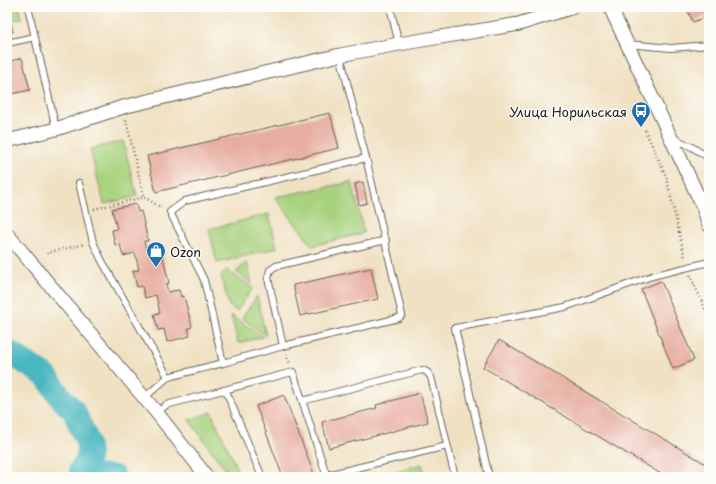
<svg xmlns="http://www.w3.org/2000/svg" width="716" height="484" font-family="'Playpen Sans',sans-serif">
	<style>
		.green { fill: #a8d27e; stroke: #62774d }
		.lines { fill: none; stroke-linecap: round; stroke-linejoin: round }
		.river { stroke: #48b7bf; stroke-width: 24 }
		.building { fill: #e7ada0 }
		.lane-casing { stroke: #666156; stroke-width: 8 }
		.street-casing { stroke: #666156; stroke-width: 15 }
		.path { stroke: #666156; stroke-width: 2.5; stroke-dasharray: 1 3; stroke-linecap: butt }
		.lane { stroke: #fff; stroke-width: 6 }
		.street { stroke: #fff; stroke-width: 13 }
		.labels { text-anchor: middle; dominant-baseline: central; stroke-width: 3; stroke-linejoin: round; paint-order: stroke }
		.poi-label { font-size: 13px; fill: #1c1c1c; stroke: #fdfcf7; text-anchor: end }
	</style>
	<rect width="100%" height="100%" fill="#fdfcf7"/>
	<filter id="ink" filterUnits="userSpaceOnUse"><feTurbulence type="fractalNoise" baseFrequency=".025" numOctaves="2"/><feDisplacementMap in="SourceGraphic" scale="8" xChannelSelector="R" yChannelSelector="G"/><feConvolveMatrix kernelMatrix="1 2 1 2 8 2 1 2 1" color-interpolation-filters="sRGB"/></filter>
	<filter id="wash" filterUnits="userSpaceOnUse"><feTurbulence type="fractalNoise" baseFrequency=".012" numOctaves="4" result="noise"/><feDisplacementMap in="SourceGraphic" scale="16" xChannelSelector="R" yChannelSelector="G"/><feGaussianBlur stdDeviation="0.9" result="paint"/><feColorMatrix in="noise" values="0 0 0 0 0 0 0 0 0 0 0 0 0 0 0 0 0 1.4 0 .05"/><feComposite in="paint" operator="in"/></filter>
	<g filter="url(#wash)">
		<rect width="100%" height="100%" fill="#f0e1c2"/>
		<!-- green -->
		<path class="green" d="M 12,7 L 19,7 L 22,18 L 15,20 Z
			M 123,141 L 137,196 L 104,204 L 90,149 Z
			M 352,182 L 364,233 L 312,246 L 275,197 Z
			M 269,214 L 277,248 L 217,263 L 209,229 Z
			M 247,262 L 252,284 L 236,272 Z
			M 227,270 L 253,288 L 237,311 L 229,306 L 221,276 Z
			M 257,296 L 266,336 L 242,318 Z
			M 231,315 L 263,337 L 238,343 Z
			M 211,412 L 241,477 L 231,477 L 189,420 Z
			M 422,464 L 426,477 L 396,477 L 395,471 Z"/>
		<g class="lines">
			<!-- river -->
			<path class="river" d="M 7,352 L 10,353 L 46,376 L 62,399 L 74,411 L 87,441 L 89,454 L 86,464 L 81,469 L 84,476 L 114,477"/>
		</g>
		<g id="blocks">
			<!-- building -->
			<path class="building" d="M 686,7 L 709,7 L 709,15 L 693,22 Z
				M 9,15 L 13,32 L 7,33 L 7,16 Z
				M 22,58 L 30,90 L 7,95 L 7,62 Z
				M 330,113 L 339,148 L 156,192 L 147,156 Z
				M 363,182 L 367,203 L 359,205 L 355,184 Z
				M 136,204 L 138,212 L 141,211 L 148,241 L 144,241 L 146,249 L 157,247 L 158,254 L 162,253 L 169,283 L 166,284 L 168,292 L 179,290 L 181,297 L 184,296 L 192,327 L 188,328 L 190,336 L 167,342 L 164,329 L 158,330 L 154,314 L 160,313 L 156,295 L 145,298 L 142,286 L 137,287 L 133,271 L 139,270 L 135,253 L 123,256 L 120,244 L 115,245 L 112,230 L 117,229 L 112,209 Z
				M 371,268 L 378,299 L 300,316 L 293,285 Z
				M 661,281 L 694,360 L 673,369 L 641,289 Z
				M 499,340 L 709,466 L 709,471 L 705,477 L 666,477 L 483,367 Z
				M 420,393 L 428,422 L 329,448 L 322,422 L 377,408 L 376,405 Z
				M 284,395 L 315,477 L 283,477 L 256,406 Z"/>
		</g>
	</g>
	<g filter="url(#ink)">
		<use href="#blocks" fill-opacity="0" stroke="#666156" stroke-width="1"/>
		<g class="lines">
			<defs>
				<path id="lane" d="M 28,7 L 56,129
					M 390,7 L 399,44
					M 7,43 L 35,37
					M 627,44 L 671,48 L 709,45
					M 673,138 L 692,147 L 709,158
					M 79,183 L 93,242 L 102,261 L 168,377
					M 283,346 L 268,278 L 270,270 L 276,266 L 386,240
					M 223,363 L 283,346 L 399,318 L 402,315 L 366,158
					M 224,391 L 226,391 L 262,477
					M 144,398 L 168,377 L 223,363 L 204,280 L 170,212 L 185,201 L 366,158 L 340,55
					M 302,401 L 422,370 L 427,372 L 431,377 L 455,477
					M 157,413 L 166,405 L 293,372 L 327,477
					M 327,475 L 447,446
					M 489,477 L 455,328 L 565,307 L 652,276 L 709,262"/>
				<path id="street" d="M 610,7 L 703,207 L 709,225
					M 7,141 L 56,129 L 123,107 L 340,55 L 399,44 L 519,24 L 573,7
					M 7,234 L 157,413 L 207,477"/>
			</defs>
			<!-- lane casing -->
			<use href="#lane" class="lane-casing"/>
			<!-- street casing -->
			<use href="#street" class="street-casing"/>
			<!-- path -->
			<path class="path" d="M 126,120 L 144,197
				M 645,130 L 666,176 L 685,258
				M 94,209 L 144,197 L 162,208
				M 47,254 L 50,252 L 85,244
				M 690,275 L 709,318
				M 286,354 L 290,364"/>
			<!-- lane -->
			<use href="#lane" class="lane"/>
			<!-- street -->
			<use href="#street" class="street"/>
		</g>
	</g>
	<!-- icons -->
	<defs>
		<symbol id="bus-pin" viewBox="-11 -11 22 30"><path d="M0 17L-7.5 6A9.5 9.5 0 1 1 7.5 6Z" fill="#1f6fb2" stroke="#fdfcf7"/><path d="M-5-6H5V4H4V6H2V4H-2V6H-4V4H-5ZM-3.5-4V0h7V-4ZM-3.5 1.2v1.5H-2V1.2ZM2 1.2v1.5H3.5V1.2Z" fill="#fff"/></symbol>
		<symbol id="shop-pin" viewBox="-11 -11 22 30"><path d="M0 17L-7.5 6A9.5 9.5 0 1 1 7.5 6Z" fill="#1f6fb2" stroke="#fdfcf7"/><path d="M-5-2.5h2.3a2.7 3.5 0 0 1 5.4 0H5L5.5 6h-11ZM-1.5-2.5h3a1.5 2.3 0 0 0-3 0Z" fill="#fff"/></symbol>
	</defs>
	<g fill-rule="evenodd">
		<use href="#bus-pin" x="630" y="100" width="22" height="30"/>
		<use href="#shop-pin" x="145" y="240" width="22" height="30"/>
	</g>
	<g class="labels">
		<!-- poi labels -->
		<g class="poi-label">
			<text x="627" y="111">Улица Норильская</text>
			<text x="170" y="251" text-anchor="start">Ozon</text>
		</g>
	</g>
	<!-- margin -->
	<rect width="716" height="484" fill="none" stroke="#fdfcf7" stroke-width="24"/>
</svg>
